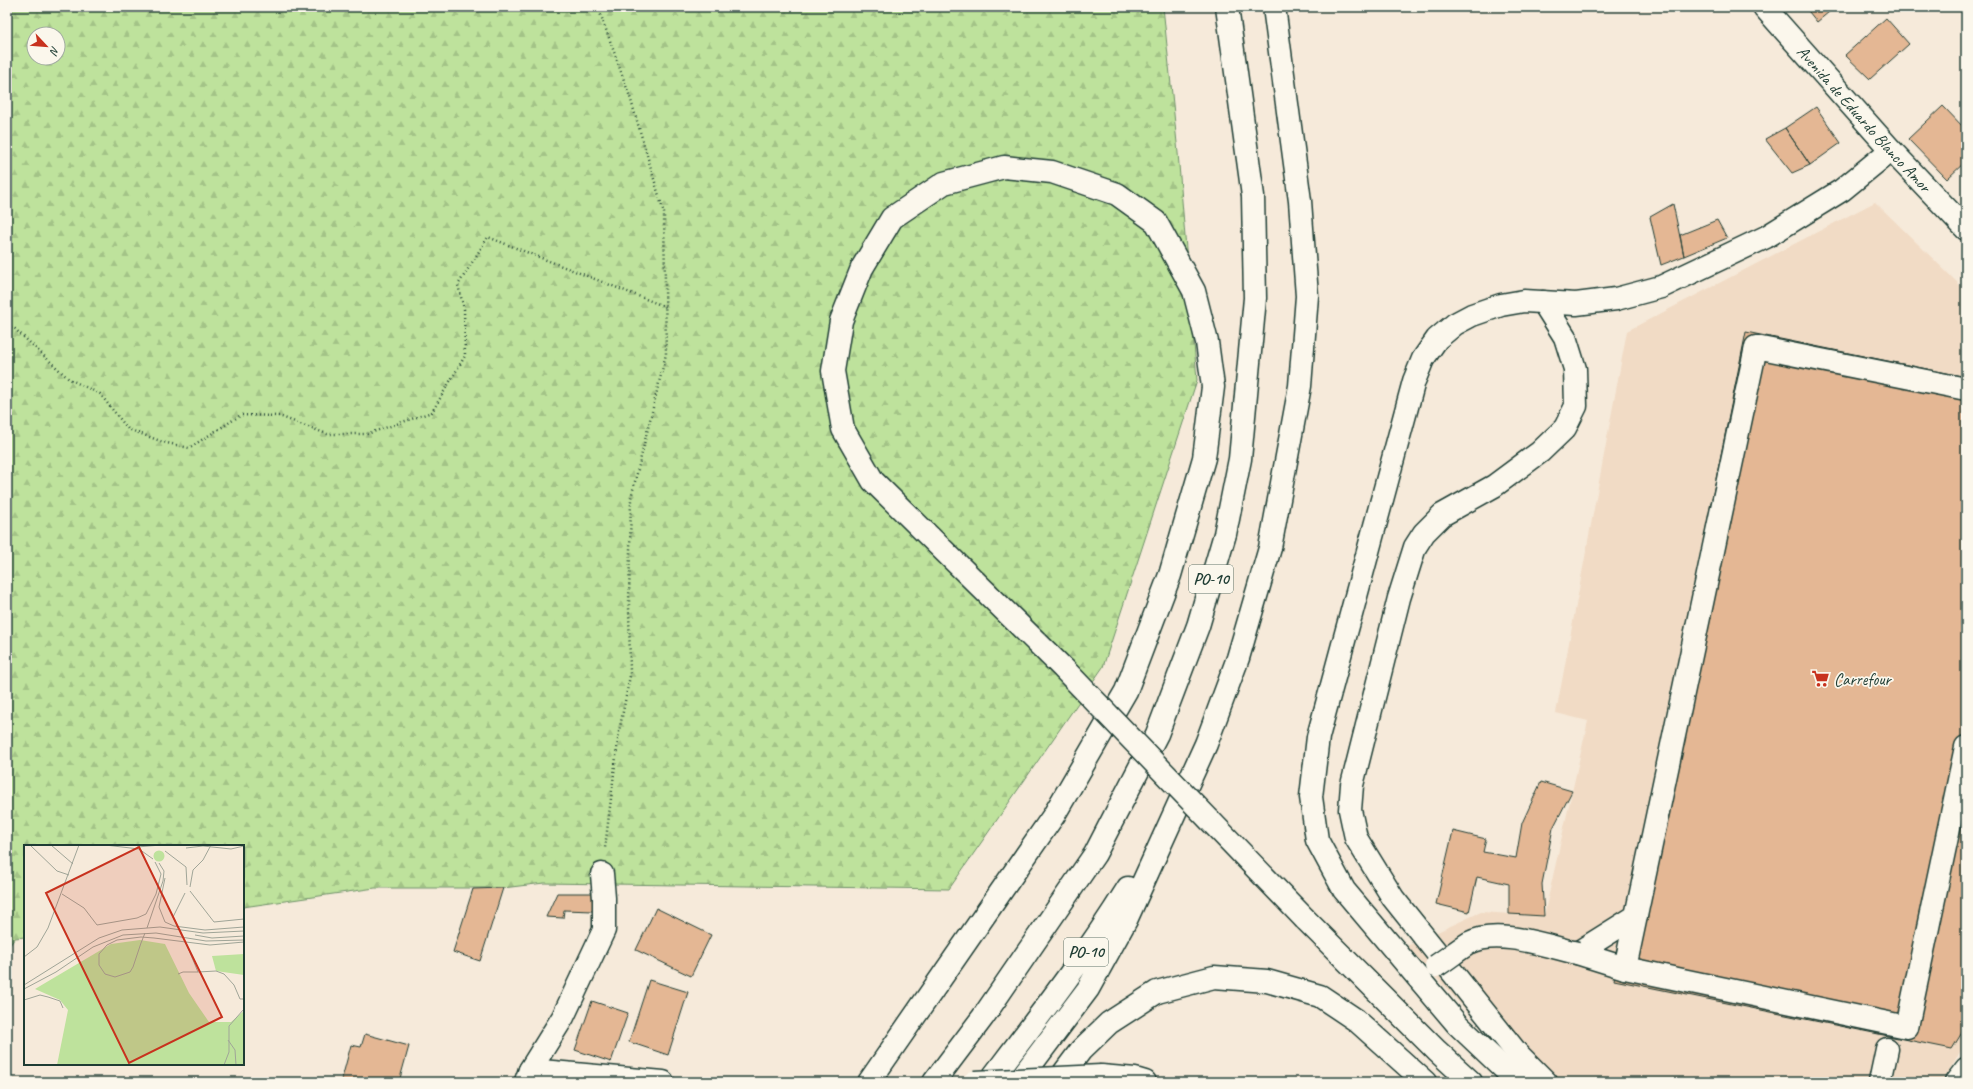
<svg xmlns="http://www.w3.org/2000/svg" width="1973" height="1089" font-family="Caveat,sans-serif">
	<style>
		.built { fill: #f1dbc5 }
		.forest { fill: url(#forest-firs); stroke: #6e9068; fill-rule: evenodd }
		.building { fill: #e4b794; stroke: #1f3d34 }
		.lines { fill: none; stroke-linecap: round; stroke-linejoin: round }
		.minor-casing { stroke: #1f3d34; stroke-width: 25 }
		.highway-casing { stroke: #1f3d34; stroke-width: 25 }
		.path { stroke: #1f3d34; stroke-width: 2.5; stroke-dasharray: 1 3; stroke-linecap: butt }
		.minor { stroke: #fbf7ec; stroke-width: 22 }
		.highway { stroke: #fbf7ec; stroke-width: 22 }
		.minor-bridge-casing { stroke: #1f3d34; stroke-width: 25; stroke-linecap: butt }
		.minor-bridge { stroke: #fbf7ec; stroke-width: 22 }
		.labels { text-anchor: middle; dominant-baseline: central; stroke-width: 3.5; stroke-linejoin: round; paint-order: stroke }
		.shield { fill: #fbf7ec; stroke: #61756b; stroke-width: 1 }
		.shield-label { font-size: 16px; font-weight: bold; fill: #1f3d34 }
		.street-label { font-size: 17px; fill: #1f3d34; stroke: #fbf7ec }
		.poi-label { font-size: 17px; fill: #1f3d34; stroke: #fbf7ec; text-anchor: start }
		.inset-road { fill: none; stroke: #a0a598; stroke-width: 1 }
		.view { fill: #c8321e; fill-opacity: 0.15; stroke: #c8321e; stroke-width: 2 }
		.inset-edge { fill: none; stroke: #1f3d34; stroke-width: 2 }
	</style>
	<defs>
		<pattern id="forest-firs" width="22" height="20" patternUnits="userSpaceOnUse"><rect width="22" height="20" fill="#bee29c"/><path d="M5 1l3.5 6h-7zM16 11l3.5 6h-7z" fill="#a3c387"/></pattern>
	</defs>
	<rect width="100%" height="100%" fill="#f6eada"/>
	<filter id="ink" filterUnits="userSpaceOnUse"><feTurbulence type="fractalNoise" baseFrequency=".025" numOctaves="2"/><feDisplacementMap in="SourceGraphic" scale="8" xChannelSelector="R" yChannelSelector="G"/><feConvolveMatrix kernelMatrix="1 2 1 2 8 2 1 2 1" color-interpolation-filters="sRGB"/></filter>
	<g filter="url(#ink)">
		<!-- built -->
		<path class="built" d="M 1875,202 L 1966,291 L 1966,1042 L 1942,1082 L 1535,1082 L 1526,1075 L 1407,946 L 1481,912 L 1544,916 L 1588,721 L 1556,713 L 1627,331 Z"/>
		<!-- forest -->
		<path class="forest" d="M 7,7 L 1163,7 L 1178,153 L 1197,380 L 1103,667 L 949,889 L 544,883 L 503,888 L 375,888 L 243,907 L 243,846 L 25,846 L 25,937 L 15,938 L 7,949 ZM 34,34 L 58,34 L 58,58 L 34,58 Z"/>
		<!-- building -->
		<path class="building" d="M 1805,7 L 1835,7 L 1817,22 Z
			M 1886,18 L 1909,44 L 1870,79 L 1845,55 Z
			M 1943,106 L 1966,130 L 1966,161 L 1947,179 L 1908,139 Z
			M 1816,107 L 1841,143 L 1810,165 L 1785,128 Z
			M 1785,128 L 1810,165 L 1792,173 L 1765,139 Z
			M 1673,204 L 1684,256 L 1661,265 L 1650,217 Z
			M 1717,220 L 1727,238 L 1684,256 L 1680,235 Z
			M 1746,332 L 1966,377 L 1966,1026 L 1952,1049 L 1614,980 Z
			M 1541,782 L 1572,791 L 1553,828 L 1542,884 L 1544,916 L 1509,914 L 1509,884 L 1477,877 L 1469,912 L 1436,904 L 1453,831 L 1486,839 L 1483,852 L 1516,858 L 1522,823 Z
			M 503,888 L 480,961 L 453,952 L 473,889 Z
			M 557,893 L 592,893 L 593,911 L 564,910 L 563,918 L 546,917 Z
			M 656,908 L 711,935 L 691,976 L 636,950 Z
			M 649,980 L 688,992 L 668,1055 L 629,1042 Z
			M 592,1001 L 628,1013 L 611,1062 L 575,1050 Z
			M 365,1034 L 409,1046 L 399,1082 L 341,1082 L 351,1045 L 361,1047 Z"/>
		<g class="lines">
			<defs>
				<g id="minor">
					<path id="s1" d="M 1764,7 L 1891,150 L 1966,229"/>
					<path d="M 1543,302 L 1565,337 L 1575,369 L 1576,406 L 1565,428 L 1540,452 L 1494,486 L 1442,515 L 1424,533 L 1415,547 L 1399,598 L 1352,785 L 1350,810 L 1356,838 L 1393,898 L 1517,1053 L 1546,1082"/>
					<path d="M 1305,919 L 1437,1051 L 1471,1082"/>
					<path d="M 1577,953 L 1636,916 L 1756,347 L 1966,389"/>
					<path d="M 1577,953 L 1625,968 L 1907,1027 L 1966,747"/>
					<path d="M 1625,968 L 1636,916"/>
					<path d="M 530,1070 L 563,1017 L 604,930 L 604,898 L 602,874"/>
					<path d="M 1101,1076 L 1135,1079 L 1145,1082"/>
					<path d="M 526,1081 L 530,1070 L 663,1082"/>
					<path d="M 869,1082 L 1054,815 L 1126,691 L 1170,575 L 1204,458 L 1213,387 L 1207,342 L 1194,291 L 1156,222 L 1117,194 L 1052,172 L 1004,167 L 944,183 L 892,218 L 862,268 L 841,321 L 833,371 L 843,429 L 873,481 L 1064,669"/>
					<path d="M 1057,1082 L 1081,1050 L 1109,1023 L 1157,992 L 1214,977 L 1267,981 L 1320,996 L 1356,1020 L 1425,1082"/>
					<path d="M 1518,1082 L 1457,1024 L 1344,890 L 1317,840 L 1311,797 L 1318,737 L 1414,381 L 1423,359 L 1437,339 L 1455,324 L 1472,315 L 1501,305 L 1524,301 L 1576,304 L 1616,299 L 1661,287 L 1766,237 L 1842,190 L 1891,150"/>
					<path d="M 1880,1082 L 1887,1049"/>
					<path d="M 1956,1082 L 1966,1069"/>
				</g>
				<path id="highway" d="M 934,1082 L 983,1017 L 1095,854 L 1157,734 L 1198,626 L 1225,534 L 1240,459 L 1255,298 L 1253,196 L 1227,7
					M 989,1082 C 1037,1019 1086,956 1128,888
					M 1018,1082 L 1088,989 L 1126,920 L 1206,744 L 1238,658 L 1270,548 L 1300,386 L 1307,296 L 1300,201 L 1274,7"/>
			</defs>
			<!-- minor casing -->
			<use href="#minor" class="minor-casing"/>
			<!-- highway casing -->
			<use href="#highway" class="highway-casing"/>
			<!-- path -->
			<path class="path" d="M 598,7 L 630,97 L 664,213 L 666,354 L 631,498 L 629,604 L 630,676 L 619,732 L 605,848
				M 7,326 L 15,329 L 69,379 L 100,394 L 128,429 L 163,442 L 189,448 L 241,415 L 279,416 L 327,434 L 367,434 L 432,412 L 465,356 L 464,309 L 458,285 L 488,237 L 666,307"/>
			<!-- minor -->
			<use href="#minor" class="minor"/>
			<!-- highway -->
			<use href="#highway" class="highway"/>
			<defs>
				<path id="minor-bridge" d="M 1064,669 L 1305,919
					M 1436,966 C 1447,959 1458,950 1469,943 C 1497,928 1547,946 1577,953
					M 974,1082 L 1101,1076"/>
			</defs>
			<!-- minor-bridge casing -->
			<use href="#minor-bridge" class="minor-bridge-casing"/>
			<!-- minor-bridge -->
			<use href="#minor-bridge" class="minor-bridge"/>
		</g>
	</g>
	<!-- icons -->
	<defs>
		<symbol id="supermarket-bare" viewBox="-9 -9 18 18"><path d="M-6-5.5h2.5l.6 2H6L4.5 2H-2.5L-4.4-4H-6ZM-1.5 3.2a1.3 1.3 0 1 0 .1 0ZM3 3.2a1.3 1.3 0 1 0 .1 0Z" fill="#c8321e" stroke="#fbf7ec" stroke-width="2.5" paint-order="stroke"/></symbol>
	</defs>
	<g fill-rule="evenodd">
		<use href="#supermarket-bare" x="1808" y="666" width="25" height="25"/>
	</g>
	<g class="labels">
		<!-- shield labels -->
		<g class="shield">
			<rect x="1189" y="565" width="44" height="28" rx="3"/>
			<rect x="1064" y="938" width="44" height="28" rx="3"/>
		</g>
		<g class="shield-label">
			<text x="1211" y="579">PO-10</text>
			<text x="1086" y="952">PO-10</text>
		</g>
		<!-- street labels -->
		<g class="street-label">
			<text stroke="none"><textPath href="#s1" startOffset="150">Avenida de Eduardo Blanco Amor</textPath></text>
		</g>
		<!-- poi labels -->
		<g class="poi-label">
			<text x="1834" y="679">Carrefour</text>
		</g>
	</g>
	<!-- overview -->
	<g transform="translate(24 845)">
		<rect width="220" height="220" fill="#f6eada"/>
		<path d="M129.5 11a5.5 5.5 0 1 1 11 0a5.5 5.5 0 1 1-11 0Z" fill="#bee29c"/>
		<path d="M 116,95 L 141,99 L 165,148 L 185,177 L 207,177 L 220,166 L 220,220 L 33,220 L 44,165 L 36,155 L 11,144 L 87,99 ZM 220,109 L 220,130 L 192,126 L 188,111 Z" fill="#bee29c"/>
		<path class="inset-road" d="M 6,0 L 33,26 L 45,30M 27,0 L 49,19M 81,0 L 115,4 L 129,14M 113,2 L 137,0M 162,3 L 179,1 L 207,4 L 220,1M 141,6 L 162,22 L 163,40M 141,33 L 135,62 L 141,77 L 150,81 L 181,85 L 220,82M 166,42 L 169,25 L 179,15 L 187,0M 166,46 L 190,77 L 220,74M 38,49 L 60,63 L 73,80 L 113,73 L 122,69 L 132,49 L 137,29 L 131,17M 123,83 L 139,36 L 140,26 L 135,18M 121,88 L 117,98 L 109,122 L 106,127 L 91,132 L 81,129 L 75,120 L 75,109 L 83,100 L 93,95 L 117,92 L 130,93 L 186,100 L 220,97M 171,90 L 188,93 L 220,91M 159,93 L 149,72 L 161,48M 162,98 L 174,127 L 192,126 L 200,129 L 210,140 L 216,154 L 220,154M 0,112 L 13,102 L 24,83 L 55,0M 154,129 L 159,127 L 174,127M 0,140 L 75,93 L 98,85 L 136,82 L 179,88 L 220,86M 0,144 L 32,127 L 69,102 L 99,90 L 132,88 L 182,96 L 220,95M 0,155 L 16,150 L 24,152 L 36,156 L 39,163M 204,195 L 211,205 L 212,220M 200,220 L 205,207 L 205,181 L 220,164"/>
		<path class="view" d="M 115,2 L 198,172 L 105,218 L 22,48 Z"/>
		<rect width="220" height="220" class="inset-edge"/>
	</g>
	<!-- margin -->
	<rect width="1973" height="1089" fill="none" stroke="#fbf7ec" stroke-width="24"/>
	<rect x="12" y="12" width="1949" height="1065" fill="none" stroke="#1f3d34" stroke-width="1.5" filter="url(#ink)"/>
	<!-- north arrow -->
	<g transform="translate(46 46) rotate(116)"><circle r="19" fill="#fbf7ec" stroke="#a3ada2"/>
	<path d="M0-3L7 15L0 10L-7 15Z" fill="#c8321e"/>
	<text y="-6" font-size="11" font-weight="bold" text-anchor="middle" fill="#1f3d34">N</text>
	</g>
</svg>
